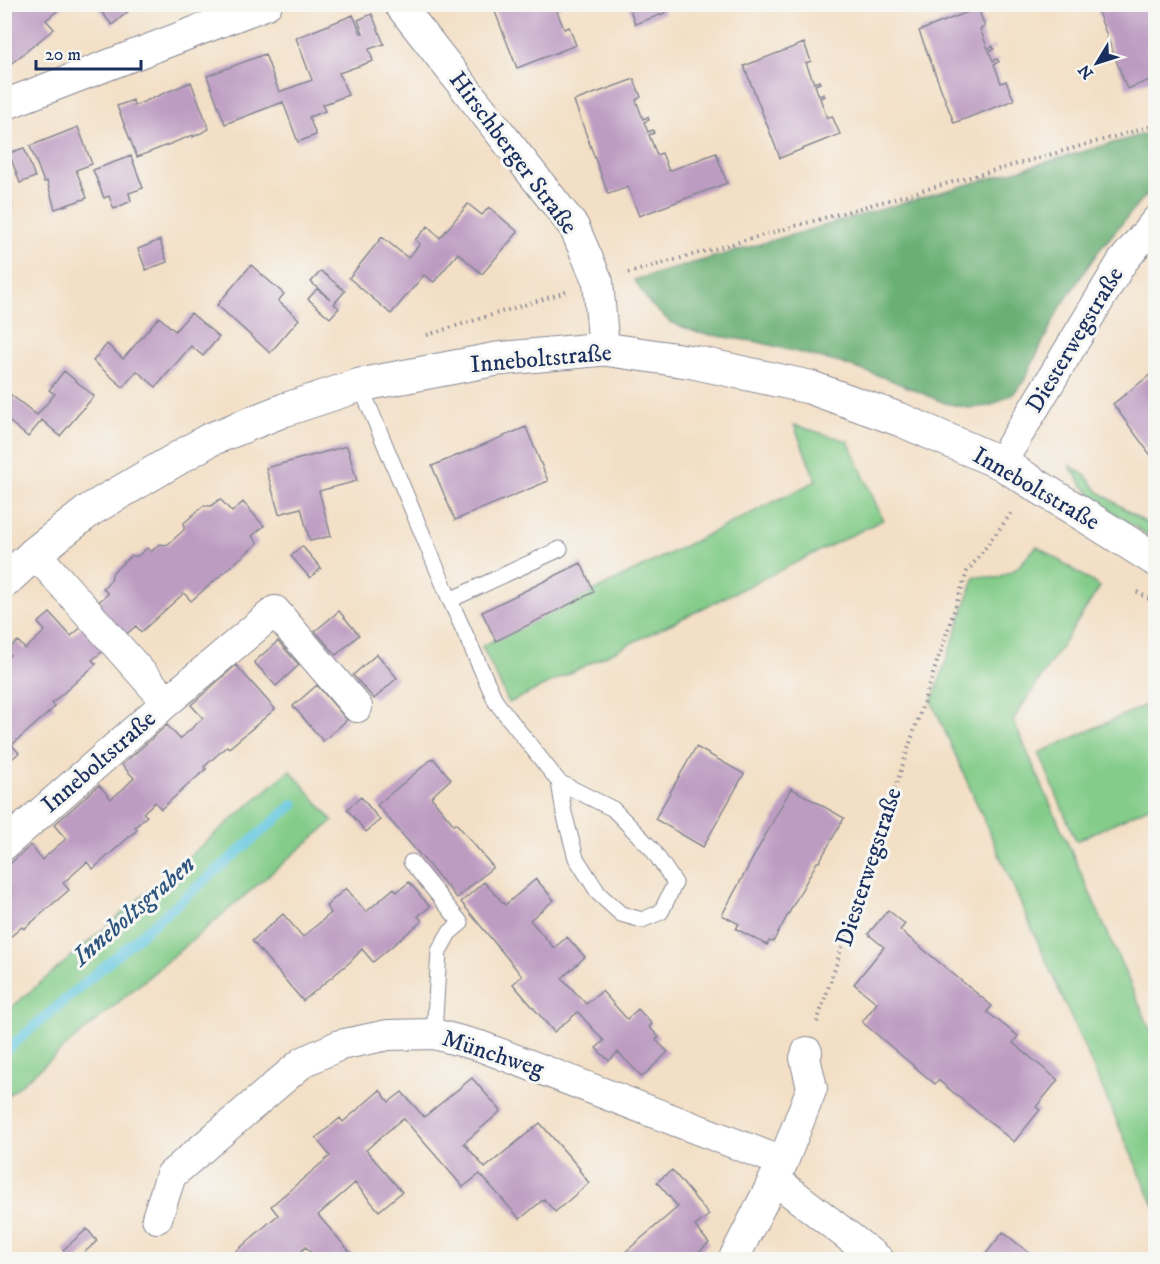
<svg xmlns="http://www.w3.org/2000/svg" width="1160" height="1264" font-family="'IM FELL DW Pica',serif">
	<style>
		.green { fill: #83cc89; stroke: #4f7e74; stroke-width: 1.5 }
		.forest { fill: #6ab075; stroke: #42706a; stroke-width: 1.5 }
		.lines { fill: none; stroke-linecap: round; stroke-linejoin: round }
		.stream { stroke: #63c7e0; stroke-width: 10 }
		.building { fill: #bd9cc2 }
		.lane-casing { stroke: #878792; stroke-width: 17 }
		.street-casing { stroke: #878792; stroke-width: 32 }
		.secondary-casing { stroke: #878792; stroke-width: 35 }
		.path { stroke: #878792; stroke-width: 4; stroke-dasharray: 1.5 4.5; stroke-linecap: butt }
		.lane { stroke: #fff; stroke-width: 15 }
		.street { stroke: #fff; stroke-width: 30 }
		.secondary { stroke: #fff; stroke-width: 33 }
		.labels { text-anchor: middle; dominant-baseline: central; stroke-width: 6; stroke-linejoin: round; paint-order: stroke }
		.street-label { font-size: 24px; fill: #1b2f5e; stroke: #f6f6f2 }
		.water-label { font-size: 26px; font-style: italic; fill: #2d557e; stroke: #f6f6f2 }
	</style>
	<rect width="100%" height="100%" fill="#f6f6f2"/>
	<filter id="ink" filterUnits="userSpaceOnUse"><feTurbulence type="fractalNoise" baseFrequency=".0167" numOctaves="2"/><feDisplacementMap in="SourceGraphic" scale="12" xChannelSelector="R" yChannelSelector="G"/><feConvolveMatrix kernelMatrix="1 2 1 2 8 2 1 2 1" color-interpolation-filters="sRGB"/></filter>
	<filter id="wash" filterUnits="userSpaceOnUse"><feTurbulence type="fractalNoise" baseFrequency=".008" numOctaves="4" result="noise"/><feDisplacementMap in="SourceGraphic" scale="24" xChannelSelector="R" yChannelSelector="G"/><feGaussianBlur stdDeviation="1.35" result="paint"/><feColorMatrix in="noise" values="0 0 0 0 0 0 0 0 0 0 0 0 0 0 0 0 0 1.4 0 .05"/><feComposite in="paint" operator="in"/></filter>
	<g filter="url(#wash)">
		<rect width="100%" height="100%" fill="#f3dfc5"/>
		<!-- green -->
		<path class="green" d="M 794,425 L 848,441 L 883,520 L 509,703 L 482,646 L 816,481 Z
			M 1069,465 L 1086,476 L 1099,492 L 1155,529 L 1155,540 L 1105,507 L 1083,486 Z
			M 1037,546 L 1100,587 L 1013,720 L 1155,1040 L 1155,1208 L 932,702 L 975,576 L 997,578 L 1016,569 Z
			M 1155,701 L 1155,804 L 1076,841 L 1039,753 Z
			M 290,770 L 333,821 L 5,1098 L 5,1013 Z"/>
		<!-- forest -->
		<path class="forest" d="M 1155,131 L 1155,187 L 1139,203 L 1097,253 L 1058,311 L 1024,381 L 1014,393 L 990,406 L 969,408 L 945,403 L 886,378 L 840,363 L 758,342 L 698,333 L 670,322 L 650,304 L 634,280 Z"/>
		<g class="lines">
			<!-- stream -->
			<path class="stream" d="M 4,1052 L 294,804"/>
		</g>
		<g id="blocks">
			<!-- building -->
			<path class="building" d="M 4,4 L 66,4 L 46,20 L 54,29 L 8,66 L 4,62 Z
				M 95,4 L 137,4 L 112,25 Z
				M 492,4 L 554,4 L 555,7 L 560,5 L 561,7 L 556,9 L 564,29 L 569,27 L 576,45 L 517,68 Z
				M 628,4 L 662,4 L 665,13 L 635,24 Z
				M 1095,4 L 1155,4 L 1155,78 L 1127,89 Z
				M 978,8 L 985,27 L 980,29 L 988,49 L 993,46 L 994,49 L 989,51 L 993,61 L 997,59 L 999,62 L 994,64 L 1001,83 L 1006,81 L 1014,100 L 954,123 L 919,31 Z
				M 372,14 L 384,44 L 369,49 L 373,61 L 339,73 L 348,95 L 322,105 L 325,111 L 309,117 L 316,135 L 298,142 L 283,102 L 225,124 L 207,76 L 265,54 L 279,92 L 312,80 L 296,38 L 353,15 L 361,33 L 363,33 L 358,20 Z
				M 804,43 L 811,61 L 806,63 L 814,83 L 819,81 L 820,83 L 815,85 L 819,96 L 824,94 L 825,96 L 820,98 L 827,118 L 832,116 L 840,134 L 780,158 L 744,66 Z
				M 634,79 L 641,97 L 636,100 L 643,119 L 648,117 L 649,120 L 644,122 L 648,132 L 653,130 L 654,133 L 649,135 L 657,155 L 662,153 L 669,171 L 716,153 L 727,183 L 639,216 L 628,187 L 608,194 L 574,101 Z
				M 191,82 L 209,129 L 193,137 L 193,135 L 137,157 L 117,106 L 133,100 L 134,106 Z
				M 78,127 L 92,164 L 76,170 L 87,198 L 55,209 L 47,181 L 44,182 L 30,146 Z
				M 24,148 L 35,177 L 20,183 L 9,153 Z
				M 131,156 L 143,188 L 129,193 L 131,201 L 114,209 L 109,196 L 104,198 L 93,170 Z
				M 4,188 L 12,208 L 4,211 Z
				M 468,204 L 482,215 L 489,207 L 518,232 L 482,274 L 458,253 L 434,282 L 424,275 L 391,314 L 349,278 L 382,237 L 408,258 L 420,244 L 415,240 L 428,226 L 440,238 Z
				M 160,240 L 167,262 L 146,270 L 138,249 Z
				M 251,265 L 284,294 L 278,301 L 299,319 L 270,353 L 217,305 Z
				M 321,271 L 345,291 L 334,304 L 339,308 L 330,318 L 308,299 L 317,289 L 330,299 L 311,282 Z
				M 191,313 L 219,337 L 203,356 L 191,346 L 156,387 L 137,371 L 123,387 L 93,361 L 107,344 L 123,359 L 159,317 L 175,331 Z
				M 64,371 L 94,396 L 60,436 L 42,420 L 28,437 L 4,417 L 4,402 L 11,395 L 37,415 L 55,394 L 49,390 Z
				M 1155,371 L 1155,461 L 1113,404 Z
				M 526,427 L 548,481 L 455,520 L 432,466 Z
				M 347,446 L 357,481 L 319,491 L 331,536 L 310,541 L 301,508 L 279,514 L 266,468 Z
				M 220,499 L 232,512 L 243,502 L 264,526 L 252,536 L 258,543 L 191,601 L 184,593 L 141,632 L 136,626 L 124,636 L 96,604 L 108,594 L 103,588 L 111,580 L 113,572 L 131,556 L 138,556 L 147,548 L 151,552 L 159,544 L 167,545 L 184,530 L 184,523 L 203,506 L 211,506 Z
				M 302,546 L 321,568 L 310,578 L 291,556 Z
				M 581,563 L 594,592 L 496,641 L 482,612 Z
				M 339,611 L 359,635 L 336,655 L 315,631 Z
				M 50,613 L 71,636 L 83,626 L 104,650 L 92,660 L 96,664 L 52,703 L 55,707 L 12,745 L 19,753 L 4,765 L 4,660 L 10,655 L 6,651 L 18,641 L 25,649 L 45,631 L 38,623 Z
				M 278,641 L 299,665 L 276,686 L 254,662 Z
				M 377,654 L 397,678 L 374,699 L 353,675 Z
				M 236,665 L 275,709 L 229,748 L 227,746 L 204,767 L 206,769 L 161,809 L 155,802 L 143,813 L 147,816 L 135,827 L 138,829 L 93,869 L 87,862 L 63,883 L 69,890 L 24,929 L 22,927 L 10,937 L 4,930 L 4,869 L 31,845 L 42,860 L 54,849 L 66,839 L 54,825 L 99,785 L 111,799 L 123,789 L 134,778 L 122,765 L 167,725 L 180,739 L 203,718 L 191,705 Z
				M 317,685 L 347,720 L 323,741 L 293,706 Z
				M 696,747 L 744,774 L 703,847 L 655,819 Z
				M 433,758 L 451,779 L 431,797 L 454,825 L 456,823 L 493,867 L 457,898 L 377,805 Z
				M 791,788 L 844,818 L 819,862 L 817,862 L 773,942 L 769,941 L 767,945 L 736,929 L 739,924 L 722,915 Z
				M 361,797 L 380,820 L 366,832 L 347,809 Z
				M 536,879 L 554,900 L 530,920 L 554,948 L 567,937 L 585,957 L 562,978 L 586,1004 L 602,991 L 627,1019 L 638,1009 L 652,1024 L 649,1027 L 659,1037 L 656,1040 L 668,1052 L 642,1077 L 618,1052 L 609,1061 L 596,1048 L 604,1041 L 578,1012 L 554,1032 L 513,984 L 522,976 L 461,902 L 484,882 L 505,905 Z
				M 409,882 L 430,907 L 418,916 L 422,921 L 373,962 L 362,949 L 351,961 L 303,1001 L 252,941 L 283,914 L 303,937 L 331,913 L 326,906 L 346,888 L 366,912 L 394,888 L 397,892 Z
				M 888,910 L 905,924 L 900,930 L 992,1006 L 987,1012 L 1018,1036 L 1013,1043 L 1058,1080 L 1036,1107 L 1040,1110 L 1014,1142 L 938,1080 L 935,1084 L 862,1022 L 877,1003 L 854,984 L 884,947 L 868,934 Z
				M 472,1078 L 501,1111 L 464,1143 L 485,1168 L 540,1123 L 580,1169 L 579,1170 L 589,1183 L 555,1212 L 544,1199 L 520,1219 L 480,1174 L 463,1187 L 403,1118 L 366,1150 L 402,1192 L 379,1211 L 355,1183 L 318,1215 L 357,1260 L 317,1260 L 306,1247 L 291,1260 L 226,1260 L 278,1215 L 271,1206 L 330,1156 L 316,1138 L 340,1118 L 343,1122 L 380,1090 L 389,1102 L 402,1092 L 424,1117 Z
				M 672,1170 L 709,1215 L 695,1226 L 709,1243 L 690,1260 L 616,1260 L 678,1207 L 657,1182 Z
				M 87,1229 L 97,1241 L 76,1260 L 71,1260 L 63,1250 Z
				M 1003,1232 L 1028,1252 L 1037,1260 L 981,1260 Z"/>
		</g>
	</g>
	<g filter="url(#ink)">
		<use href="#blocks" fill-opacity="0" stroke="#878792" stroke-width="1.5"/>
		<g class="lines">
			<defs>
				<path id="lane" d="M 360,385 L 450,600 L 496,702 L 559,782 L 564,813 L 576,858 L 599,894 L 621,914 L 642,920 L 661,912 L 675,883 L 652,849 L 613,809 L 559,782
					M 450,600 L 560,549
					M 411,862 L 461,923 L 449,933 L 439,951 L 434,1034"/>
				<path id="street" d="M 399,4 L 574,227 L 598,282 L 604,349
					M 4,105 L 267,4
					M 1001,463 L 1122,262 L 1156,221
					M 167,702 L 275,611 L 357,707
					M 4,845 L 167,702 L 35,553
					M 774,1179 L 879,1260
					M 157,1218 L 171,1175 L 303,1062 L 340,1045 L 388,1035 L 434,1034 L 480,1046 L 783,1162
					M 733,1260 L 783,1162 L 812,1088 L 805,1058 L 807,1052"/>
				<path id="secondary" d="M 4,582 L 35,553 L 90,510 L 209,440 L 284,410 L 360,385 L 497,359 L 604,349 L 693,362 L 809,387 L 901,420 L 1001,463 L 1156,560"/>
			</defs>
			<!-- lane casing -->
			<use href="#lane" class="lane-casing"/>
			<!-- street casing -->
			<use href="#street" class="street-casing"/>
			<!-- secondary casing -->
			<use href="#secondary" class="secondary-casing"/>
			<!-- path -->
			<path class="path" d="M 628,273 L 1156,125
				M 427,335 L 566,292
				M 1137,592 L 1156,603
				M 817,1022 L 967,572 L 1013,511"/>
			<!-- lane -->
			<use href="#lane" class="lane"/>
			<!-- street -->
			<use href="#street" class="street"/>
			<!-- secondary -->
			<use href="#secondary" class="secondary"/>
		</g>
	</g>
	<g class="labels">
		<!-- street labels -->
		<g class="street-label">
			<text transform="translate(513 153) rotate(53)">Hirschberger Straße</text>
			<text transform="translate(1075 340) rotate(-59)">Diesterwegstraße</text>
			<text transform="translate(541 359) rotate(-5)">Inneboltstraße</text>
			<text transform="translate(1036 489) rotate(30)">Inneboltstraße</text>
			<text transform="translate(99 762) rotate(-41)">Inneboltstraße</text>
			<text transform="translate(869 867) rotate(-72)">Diesterwegstraße</text>
			<text transform="translate(493 1054) rotate(18)">Münchweg</text>
		</g>
		<!-- water labels -->
		<g class="water-label">
			<text transform="translate(134 911) rotate(-41)">Inneboltsgraben</text>
		</g>
	</g>
	<!-- margin -->
	<rect width="1160" height="1264" fill="none" stroke="#f6f6f2" stroke-width="24"/>
	<!-- north arrow -->
	<g transform="translate(1097 63) rotate(232)" stroke="#f6f6f2" stroke-width="4.5" paint-order="stroke">
	<path d="M0-4.5L10 22L0 15L-10 22Z" fill="#1b2f5e"/>
	<text y="-9" font-size="16" font-weight="bold" text-anchor="middle" fill="#1b2f5e">N</text>
	</g>
	<!-- scale -->
	<path d="M36 60v9h105v-9" fill="none" stroke="#1b2f5e" stroke-width="3"/>
	<text x="45" y="60" font-size="18" fill="#1b2f5e" stroke="#f6f6f2" stroke-width="4.5" paint-order="stroke">20 m</text>
</svg>
